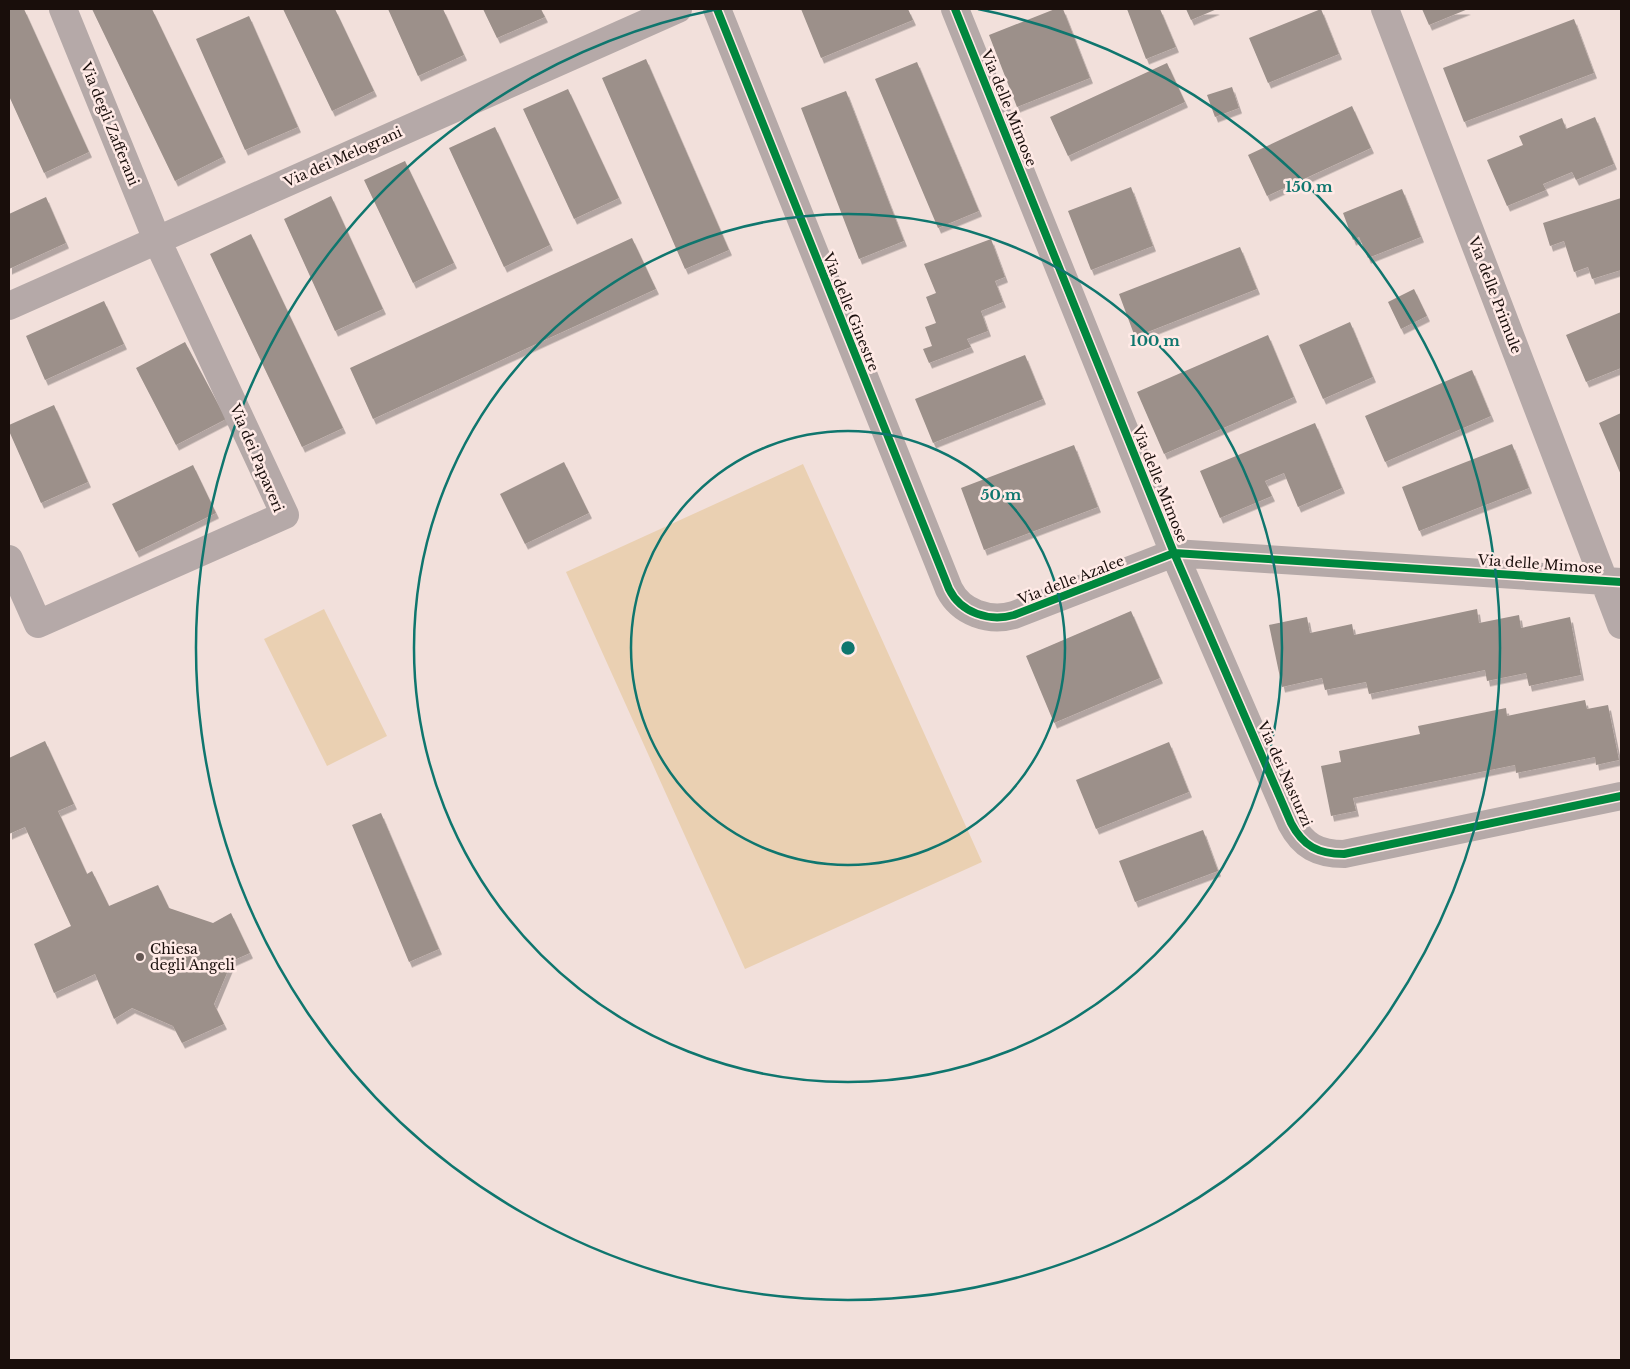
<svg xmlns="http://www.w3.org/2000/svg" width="1630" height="1369" font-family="'Libre Baskerville',serif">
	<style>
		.green { fill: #ead0b2 }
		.building { fill: #9c908a; filter: url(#shadow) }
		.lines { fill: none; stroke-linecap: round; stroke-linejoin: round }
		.minor { stroke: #b5a9a8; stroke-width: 28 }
		.cycleway-casing { stroke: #ffeae6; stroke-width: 11 }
		.cycleway { stroke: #00873e; stroke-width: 8 }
		.ring { fill: none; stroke: #0f766e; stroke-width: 2.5 }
		.poi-dot { fill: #655854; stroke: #ffeae6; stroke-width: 2 }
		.labels { text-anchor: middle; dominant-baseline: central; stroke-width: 5; stroke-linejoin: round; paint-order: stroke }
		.street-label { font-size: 14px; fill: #190e0b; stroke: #ffeae6 }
		.poi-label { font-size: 14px; fill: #190e0b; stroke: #ffeae6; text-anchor: start }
		.centre { fill: #0f766e; stroke: #ffeae6; stroke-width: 2.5 }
		.ring-label { font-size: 15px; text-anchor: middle; font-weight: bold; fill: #0f766e; stroke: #ffeae6; stroke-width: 5; stroke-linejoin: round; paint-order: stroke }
	</style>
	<defs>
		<filter id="shadow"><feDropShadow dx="3" dy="5.5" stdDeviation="0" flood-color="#0004"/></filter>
	</defs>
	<rect width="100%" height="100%" fill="#f2e0db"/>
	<!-- green -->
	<path class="green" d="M 803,464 L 982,862 L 745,969 L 566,572 Z
		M 324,609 L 387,736 L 327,766 L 264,639 Z"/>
	<!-- building -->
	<path class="building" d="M 9,9 L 24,9 L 89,152 L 44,173 L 9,96 Z
		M 92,9 L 152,9 L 223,157 L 175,181 Z
		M 283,9 L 335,9 L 374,91 L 332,111 Z
		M 388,9 L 443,9 L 464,55 L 418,76 Z
		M 483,9 L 541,9 L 545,17 L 497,38 Z
		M 801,9 L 908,9 L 913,20 L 821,58 Z
		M 1055,9 L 1063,9 L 1090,78 L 1017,107 L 989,35 Z
		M 1127,9 L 1160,9 L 1176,47 L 1146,59 Z
		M 1186,9 L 1217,9 L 1191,20 Z
		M 1321,9 L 1339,54 L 1268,83 L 1249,38 Z
		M 1422,9 L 1468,9 L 1429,25 Z
		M 249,16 L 298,127 L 245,150 L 196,39 Z
		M 1574,19 L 1594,73 L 1464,122 L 1443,68 Z
		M 646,59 L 729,250 L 685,269 L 602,78 Z
		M 917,62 L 979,211 L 938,228 L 875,79 Z
		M 1167,63 L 1185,102 L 1068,156 L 1050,117 Z
		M 1232,87 L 1239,108 L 1215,117 L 1207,95 Z
		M 568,89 L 619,198 L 574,219 L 523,109 Z
		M 846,91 L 904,241 L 859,259 L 801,108 Z
		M 1352,106 L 1371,148 L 1267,196 L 1248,155 Z
		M 1595,117 L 1614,164 L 1576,180 L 1572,172 L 1543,184 L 1546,190 L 1507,206 L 1487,160 L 1523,145 L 1519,136 L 1562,118 L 1566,129 Z
		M 495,127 L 550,245 L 504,267 L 449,148 Z
		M 405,161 L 454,263 L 413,283 L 364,180 Z
		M 1131,187 L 1153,246 L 1091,270 L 1068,211 Z
		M 1402,189 L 1421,237 L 1368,258 L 1359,237 L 1353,240 L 1343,213 Z
		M 331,196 L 383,309 L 335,331 L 284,219 Z
		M 46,197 L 66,243 L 9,269 L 9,214 Z
		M 1621,198 L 1621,270 L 1592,279 L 1588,267 L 1574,272 L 1564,241 L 1550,246 L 1543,223 Z
		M 251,234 L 343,428 L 302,447 L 210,254 Z
		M 632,238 L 656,289 L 373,419 L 350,368 Z
		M 991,239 L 1005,277 L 995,281 L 1003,302 L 981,311 L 988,331 L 967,339 L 971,347 L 929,363 L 923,349 L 932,346 L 925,327 L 936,323 L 926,297 L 936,293 L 924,264 Z
		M 1240,247 L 1257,289 L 1135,337 L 1119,294 Z
		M 1414,289 L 1427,316 L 1401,329 L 1388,302 Z
		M 104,301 L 124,344 L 45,380 L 26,336 Z
		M 1621,312 L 1621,368 L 1586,382 L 1566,335 Z
		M 1350,322 L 1373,377 L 1323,399 L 1299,345 Z
		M 1268,335 L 1294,397 L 1164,454 L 1137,392 Z
		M 185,342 L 226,419 L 176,445 L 136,368 Z
		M 1025,355 L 1043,399 L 933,443 L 915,399 Z
		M 1472,370 L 1491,416 L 1385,462 L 1365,416 Z
		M 54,405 L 88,482 L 41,503 L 9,431 L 9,425 Z
		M 1621,413 L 1621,475 L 1599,423 Z
		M 1315,423 L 1342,488 L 1298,507 L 1284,473 L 1265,481 L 1272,496 L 1220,518 L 1200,471 Z
		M 1512,444 L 1529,488 L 1419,531 L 1402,487 Z
		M 1074,445 L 1098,507 L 984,550 L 961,488 Z
		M 564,462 L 589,513 L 525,544 L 500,494 Z
		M 193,465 L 216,513 L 136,552 L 112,504 Z
		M 1477,609 L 1479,623 L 1519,615 L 1521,628 L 1570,617 L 1581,675 L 1529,686 L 1526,673 L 1487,681 L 1485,670 L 1369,694 L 1366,682 L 1325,690 L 1322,678 L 1282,687 L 1269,625 L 1307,617 L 1310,633 L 1352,624 L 1354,635 Z
		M 1131,611 L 1160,678 L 1054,723 L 1026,656 Z
		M 1585,700 L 1587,709 L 1608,705 L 1619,760 L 1596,765 L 1595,757 L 1516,773 L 1515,765 L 1353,798 L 1356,811 L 1331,816 L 1321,766 L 1341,762 L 1339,751 L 1420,734 L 1418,726 L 1506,708 L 1507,716 Z
		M 45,741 L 74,804 L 58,811 L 87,874 L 92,871 L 109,906 L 158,885 L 169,908 L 213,923 L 231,913 L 250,953 L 232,961 L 214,1004 L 224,1024 L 182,1043 L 173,1026 L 132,1008 L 114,1019 L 95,974 L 54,993 L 34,944 L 71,926 L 25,827 L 9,834 L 9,758 Z
		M 1169,742 L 1189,792 L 1096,829 L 1076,780 Z
		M 381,813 L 439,949 L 409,962 L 352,825 Z
		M 1203,830 L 1218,871 L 1135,902 L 1119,861 Z"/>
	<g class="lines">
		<!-- minor -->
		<path class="minor" d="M 717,9 L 949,589 C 961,613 989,622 1014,615 L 1174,553 L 1621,582
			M 955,9 L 1174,553 L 1291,823 C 1303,846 1318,854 1344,854 L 1621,796
			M 1385,9 L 1621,625
			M 9,306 L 678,9
			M 9,559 L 38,624 L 285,515 L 157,240 L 63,9"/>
		<defs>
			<path id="cycleway" d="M 717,9 L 949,589 C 961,613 989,622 1014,615 L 1174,553 L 1621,582
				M 955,9 L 1174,553 L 1291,823 C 1303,846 1318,854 1344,854 L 1621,796"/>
		</defs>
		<!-- cycleway casing -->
		<use href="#cycleway" class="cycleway-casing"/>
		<!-- cycleway -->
		<use href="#cycleway" class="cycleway"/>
	</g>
	<!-- distance rings -->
	<g class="ring">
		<circle cx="848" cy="648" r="217"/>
		<circle cx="848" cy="648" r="434"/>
		<path d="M978 9A652 652 0 1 1 718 9"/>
	</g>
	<!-- markers -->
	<circle class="poi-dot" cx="140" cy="957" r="5"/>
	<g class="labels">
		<!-- street labels -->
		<g class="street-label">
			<text transform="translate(1009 108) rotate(68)">Via delle Mimose</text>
			<text transform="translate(110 124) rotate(68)">Via degli Zafferani</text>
			<text transform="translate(343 157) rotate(-24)">Via dei Melograni</text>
			<text transform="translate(1495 295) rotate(69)">Via delle Primule</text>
			<text transform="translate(851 312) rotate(68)">Via delle Ginestre</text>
			<text transform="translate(257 458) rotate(67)">Via dei Papaveri</text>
			<text transform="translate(1160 484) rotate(68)">Via delle Mimose</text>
			<text transform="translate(1540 564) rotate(4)">Via delle Mimose</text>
			<text transform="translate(1071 580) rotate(-21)">Via delle Azalee</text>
			<text transform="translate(1285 774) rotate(66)">Via dei Nasturzi</text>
		</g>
		<!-- poi labels -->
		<g class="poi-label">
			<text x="150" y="949">Chiesa<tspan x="150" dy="16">degli Angeli</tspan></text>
		</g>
	</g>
	<circle cx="848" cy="648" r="8" class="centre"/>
	<g class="ring-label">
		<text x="1309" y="192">150 m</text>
		<text x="1155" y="346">100 m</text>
		<text x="1001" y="500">50 m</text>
	</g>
	<!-- border -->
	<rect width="1630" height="1369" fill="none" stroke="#190e0b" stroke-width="20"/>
</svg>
